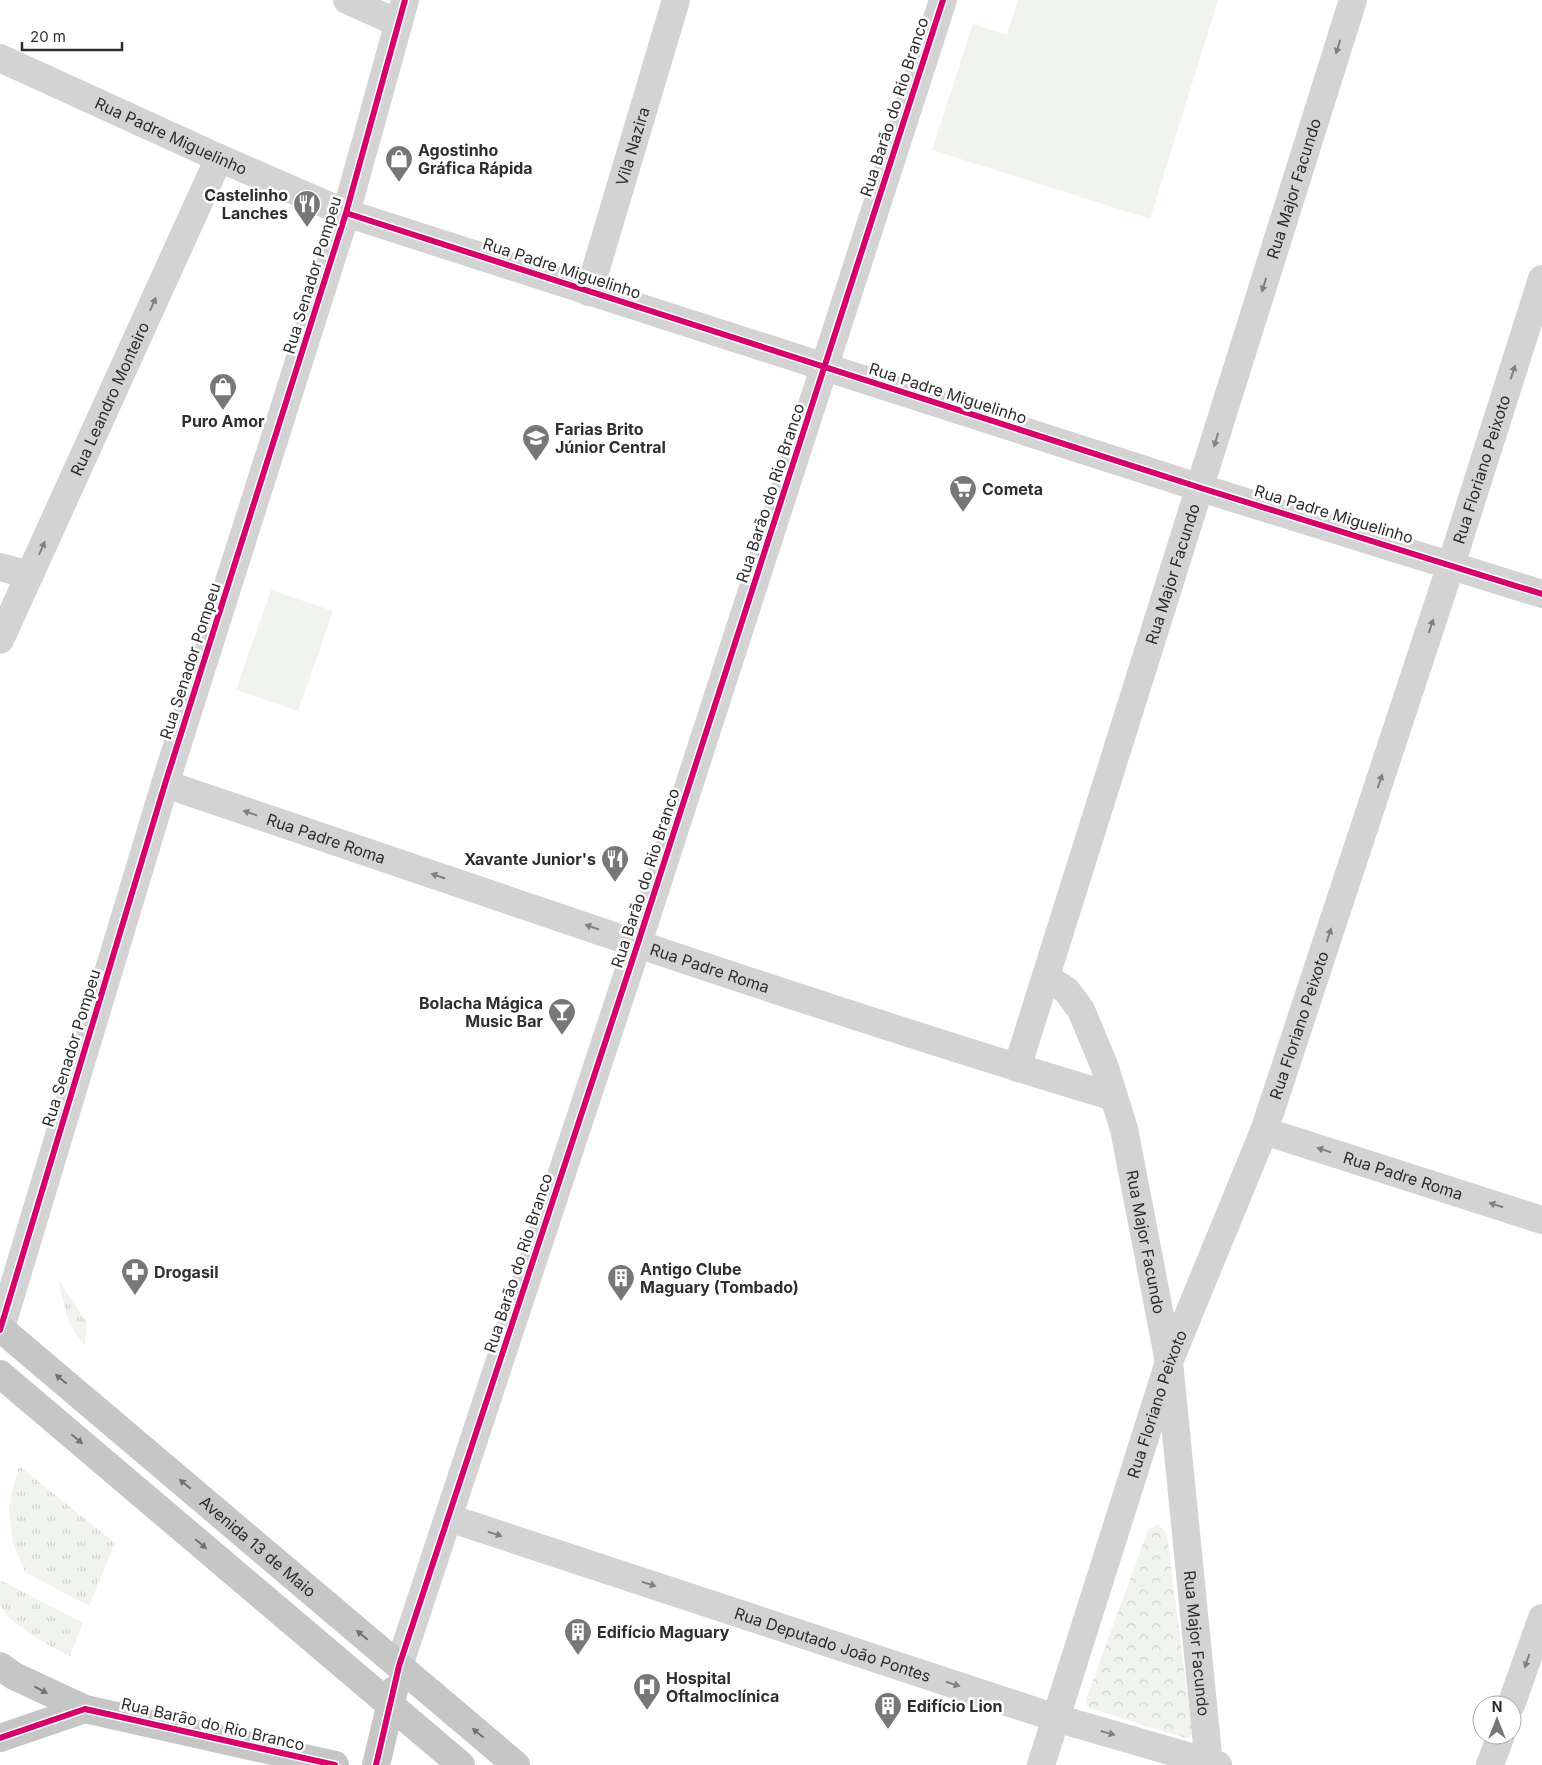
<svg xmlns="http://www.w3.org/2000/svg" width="1542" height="1765" font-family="Inter,sans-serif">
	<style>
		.grass { fill: url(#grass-tufts) }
		.park { fill: url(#park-crowns) }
		.pitch { fill: #f0f4ec }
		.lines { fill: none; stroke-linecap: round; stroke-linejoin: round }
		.minor { stroke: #d3d3d3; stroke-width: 28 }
		.major { stroke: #c6c6c6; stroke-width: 28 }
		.cycleway-casing { stroke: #fff; stroke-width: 9 }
		.cycleway { stroke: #d6006c; stroke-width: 6 }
		.oneway { fill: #808080 }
		.oneway2 { fill: #727272 }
		.labels { text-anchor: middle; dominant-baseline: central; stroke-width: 5; stroke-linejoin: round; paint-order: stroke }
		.street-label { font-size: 16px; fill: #2e2e2e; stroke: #fff }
		.poi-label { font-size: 16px; font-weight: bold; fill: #2e2e2e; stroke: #fff; text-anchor: start }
	</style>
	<defs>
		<pattern id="grass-tufts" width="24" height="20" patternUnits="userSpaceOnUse" patternTransform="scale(1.25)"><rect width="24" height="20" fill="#f0f4ec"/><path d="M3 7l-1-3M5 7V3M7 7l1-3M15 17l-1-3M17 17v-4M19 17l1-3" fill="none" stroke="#ced2cb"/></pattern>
		<pattern id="park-crowns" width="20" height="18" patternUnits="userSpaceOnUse" patternTransform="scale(1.25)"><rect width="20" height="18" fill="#f0f4ec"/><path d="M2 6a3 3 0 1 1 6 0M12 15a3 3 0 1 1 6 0" fill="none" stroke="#ced2cb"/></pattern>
	</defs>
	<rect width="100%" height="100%" fill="#fff"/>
	<!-- grass -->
	<path class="grass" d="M 58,1279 L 87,1323 L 85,1344 C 66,1328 64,1302 58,1279 Z
		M 19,1466 L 115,1543 L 89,1606 L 25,1572 L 13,1544 L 9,1511 L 12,1491 Z
		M 0,1580 L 83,1623 L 70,1656 C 53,1648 6,1623 0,1604 C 0,1598 0,1587 0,1580 Z"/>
	<!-- park -->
	<path class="park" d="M 1158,1524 L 1167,1534 L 1192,1733 L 1190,1737 L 1185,1738 L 1087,1707 L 1086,1699 L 1148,1530 Z"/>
	<!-- pitch -->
	<path class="pitch" d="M 1018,0 L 1218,0 L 1150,219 L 932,150 L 973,24 L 1007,35 Z
		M 271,590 L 333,611 L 298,711 L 236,690 Z"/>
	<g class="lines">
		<!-- minor -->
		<g class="minor">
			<path d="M 347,0 L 398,23"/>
			<path id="s1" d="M 0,58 L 219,158 L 346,213 L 1201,488 L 1542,594"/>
			<path id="s2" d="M 589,292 L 676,0"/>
			<path d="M 0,567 L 30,575"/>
			<path id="s3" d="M 0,640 L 219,158"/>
			<path id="s4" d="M 165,784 C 481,890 795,1001 1114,1097"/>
			<path id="s5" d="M 1047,978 L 1066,990 L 1081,1010 L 1104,1065 L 1124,1129 L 1169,1362 L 1209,1765"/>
			<path id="s6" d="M 1017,1068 L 1353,0"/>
			<path id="s7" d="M 1264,1131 L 1542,1220"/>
			<path d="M 1,1328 L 165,784 L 346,213 L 405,0"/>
			<path id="s8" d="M 449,1518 L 1056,1718 L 1218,1765"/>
			<path d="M 399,1666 L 638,943 L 943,0"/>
			<path d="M 1511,1705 L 1542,1618"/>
			<path id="s9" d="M 1041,1765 L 1169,1362 L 1264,1131 L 1451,565 L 1542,279"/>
			<path d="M 1490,1765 L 1501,1735"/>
		</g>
		<!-- major -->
		<g class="major">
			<path id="s10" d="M 0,1328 L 516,1765"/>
			<path d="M 0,1374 L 461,1765"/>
			<path d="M 0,1666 L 14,1676 L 85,1709 L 335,1765"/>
			<path d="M 0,1738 L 85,1709"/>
			<path d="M 376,1765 L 394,1690"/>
		</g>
		<defs>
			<path id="cycleway" d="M 346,213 L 1201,488 L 1542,594
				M 0,1330 L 165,784 L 346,213 L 405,0
				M 0,1738 L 85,1709 L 335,1765
				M 376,1765 L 399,1666 L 638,943 L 943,0"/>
		</defs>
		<!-- cycleway casing -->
		<use href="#cycleway" class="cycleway-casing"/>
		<!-- cycleway -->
		<use href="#cycleway" class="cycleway"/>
	</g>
	<!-- one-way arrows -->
	<defs><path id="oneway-solid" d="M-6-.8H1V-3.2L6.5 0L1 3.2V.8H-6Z" transform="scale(1.25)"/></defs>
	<g class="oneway">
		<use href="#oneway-solid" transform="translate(1338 47) rotate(107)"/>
		<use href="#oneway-solid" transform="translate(1264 285) rotate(107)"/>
		<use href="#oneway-solid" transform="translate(153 304) rotate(-66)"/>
		<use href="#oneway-solid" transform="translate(1513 372) rotate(-72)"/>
		<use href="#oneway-solid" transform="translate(1216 440) rotate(107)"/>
		<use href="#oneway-solid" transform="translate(42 548) rotate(-66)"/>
		<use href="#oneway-solid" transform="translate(1431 626) rotate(-72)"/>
		<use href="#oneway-solid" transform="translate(1380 781) rotate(-72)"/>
		<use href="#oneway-solid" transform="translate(250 813) rotate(-161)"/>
		<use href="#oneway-solid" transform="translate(438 876) rotate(-161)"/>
		<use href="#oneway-solid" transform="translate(592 927) rotate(-161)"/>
		<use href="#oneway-solid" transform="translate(1329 935) rotate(-72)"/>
		<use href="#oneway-solid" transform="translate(1324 1150) rotate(-162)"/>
		<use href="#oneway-solid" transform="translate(1496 1205) rotate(-162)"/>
		<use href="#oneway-solid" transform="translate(495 1534) rotate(18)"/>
		<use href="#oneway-solid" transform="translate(649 1584) rotate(18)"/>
		<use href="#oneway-solid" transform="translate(1527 1661) rotate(109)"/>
		<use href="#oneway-solid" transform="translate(953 1684) rotate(18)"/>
		<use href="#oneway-solid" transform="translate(1108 1733) rotate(16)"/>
	</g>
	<g class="oneway2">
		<use href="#oneway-solid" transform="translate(61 1379) rotate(-140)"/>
		<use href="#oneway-solid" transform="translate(77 1439) rotate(40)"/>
		<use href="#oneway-solid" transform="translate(185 1484) rotate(-140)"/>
		<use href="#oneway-solid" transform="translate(201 1544) rotate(40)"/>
		<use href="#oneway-solid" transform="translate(362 1635) rotate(-140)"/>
		<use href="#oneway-solid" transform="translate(41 1690) rotate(28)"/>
		<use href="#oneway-solid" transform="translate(478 1733) rotate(-140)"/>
	</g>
	<!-- icons -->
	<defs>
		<symbol id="shop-pin" viewBox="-11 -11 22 30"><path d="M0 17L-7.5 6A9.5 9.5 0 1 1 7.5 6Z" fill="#777" stroke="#fff"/><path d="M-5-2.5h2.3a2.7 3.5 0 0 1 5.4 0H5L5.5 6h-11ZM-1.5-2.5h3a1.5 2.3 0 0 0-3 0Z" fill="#fff"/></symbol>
		<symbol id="restaurant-pin" viewBox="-11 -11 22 30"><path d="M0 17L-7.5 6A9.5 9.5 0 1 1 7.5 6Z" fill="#777" stroke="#fff"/><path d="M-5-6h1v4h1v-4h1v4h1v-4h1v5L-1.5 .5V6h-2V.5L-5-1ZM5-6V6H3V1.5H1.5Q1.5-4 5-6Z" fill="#fff"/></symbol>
		<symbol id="school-pin" viewBox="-11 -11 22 30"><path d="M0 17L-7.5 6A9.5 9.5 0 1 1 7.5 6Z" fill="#777" stroke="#fff"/><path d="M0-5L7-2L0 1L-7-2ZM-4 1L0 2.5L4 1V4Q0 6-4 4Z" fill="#fff"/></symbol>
		<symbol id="supermarket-pin" viewBox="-11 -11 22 30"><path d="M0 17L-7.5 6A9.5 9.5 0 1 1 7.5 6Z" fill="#777" stroke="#fff"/><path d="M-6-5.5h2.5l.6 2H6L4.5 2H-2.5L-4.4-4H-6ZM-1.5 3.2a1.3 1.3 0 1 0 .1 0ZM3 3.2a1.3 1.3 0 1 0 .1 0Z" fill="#fff"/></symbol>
		<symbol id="bar-pin" viewBox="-11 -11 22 30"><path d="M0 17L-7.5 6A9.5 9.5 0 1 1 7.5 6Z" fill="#777" stroke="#fff"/><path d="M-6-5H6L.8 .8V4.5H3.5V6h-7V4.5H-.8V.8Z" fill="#fff"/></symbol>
		<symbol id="pharmacy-pin" viewBox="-11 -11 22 30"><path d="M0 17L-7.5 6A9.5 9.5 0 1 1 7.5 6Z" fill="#777" stroke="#fff"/><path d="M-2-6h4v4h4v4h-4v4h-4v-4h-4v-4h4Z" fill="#fff"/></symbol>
		<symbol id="building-pin" viewBox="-11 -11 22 30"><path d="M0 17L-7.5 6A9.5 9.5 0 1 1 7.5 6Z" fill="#777" stroke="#fff"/><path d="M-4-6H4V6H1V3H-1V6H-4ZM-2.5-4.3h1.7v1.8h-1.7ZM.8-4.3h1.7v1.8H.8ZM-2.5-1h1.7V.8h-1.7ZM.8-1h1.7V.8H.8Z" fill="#fff"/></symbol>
		<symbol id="hospital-pin" viewBox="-11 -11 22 30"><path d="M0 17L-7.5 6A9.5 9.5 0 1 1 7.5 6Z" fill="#777" stroke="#fff"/><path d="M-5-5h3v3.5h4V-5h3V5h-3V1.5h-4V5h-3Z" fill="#fff"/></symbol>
	</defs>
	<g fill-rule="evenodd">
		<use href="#shop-pin" x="383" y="143" width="32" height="43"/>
		<use href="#restaurant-pin" x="291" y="188" width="32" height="43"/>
		<use href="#shop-pin" x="207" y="371" width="32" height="43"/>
		<use href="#school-pin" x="520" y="422" width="32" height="43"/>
		<use href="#supermarket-pin" x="947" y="473" width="32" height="43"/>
		<use href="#restaurant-pin" x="599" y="843" width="32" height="43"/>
		<use href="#bar-pin" x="546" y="996" width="32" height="43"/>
		<use href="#pharmacy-pin" x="119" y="1256" width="32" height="43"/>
		<use href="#building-pin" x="605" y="1262" width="32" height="43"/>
		<use href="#building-pin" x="562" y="1616" width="32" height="43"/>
		<use href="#hospital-pin" x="631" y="1671" width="32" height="43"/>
		<use href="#building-pin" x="872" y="1690" width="32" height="43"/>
	</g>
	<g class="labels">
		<!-- street labels -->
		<g class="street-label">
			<text transform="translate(894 107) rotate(-72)">Rua Barão do Rio Branco</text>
			<text stroke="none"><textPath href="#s1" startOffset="188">Rua Padre Miguelinho</textPath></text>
			<text stroke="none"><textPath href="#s2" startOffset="152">Vila Nazira</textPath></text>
			<text stroke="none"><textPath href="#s6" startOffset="922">Rua Major Facundo</textPath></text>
			<text transform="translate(562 268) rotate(18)">Rua Padre Miguelinho</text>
			<text transform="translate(312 275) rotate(-73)">Rua Senador Pompeu</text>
			<text transform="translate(948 393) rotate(18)">Rua Padre Miguelinho</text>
			<text stroke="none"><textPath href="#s3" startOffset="265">Rua Leandro Monteiro</textPath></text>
			<text stroke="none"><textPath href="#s9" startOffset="1369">Rua Floriano Peixoto</textPath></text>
			<text transform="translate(770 493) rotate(-72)">Rua Barão do Rio Branco</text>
			<text transform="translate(1334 514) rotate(17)">Rua Padre Miguelinho</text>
			<text stroke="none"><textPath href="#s6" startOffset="518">Rua Major Facundo</textPath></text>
			<text transform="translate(190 661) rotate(-72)">Rua Senador Pompeu</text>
			<text stroke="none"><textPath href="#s4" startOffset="170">Rua Padre Roma</textPath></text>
			<text transform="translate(645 878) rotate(-72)">Rua Barão do Rio Branco</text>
			<text stroke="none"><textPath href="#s4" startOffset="575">Rua Padre Roma</textPath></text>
			<text stroke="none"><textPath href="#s9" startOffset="784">Rua Floriano Peixoto</textPath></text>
			<text transform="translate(71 1048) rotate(-73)">Rua Senador Pompeu</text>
			<text stroke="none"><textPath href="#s7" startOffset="146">Rua Padre Roma</textPath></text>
			<text stroke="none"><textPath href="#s5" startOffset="289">Rua Major Facundo</textPath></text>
			<text transform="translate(518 1263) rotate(-72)">Rua Barão do Rio Branco</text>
			<text stroke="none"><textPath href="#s9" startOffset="379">Rua Floriano Peixoto</textPath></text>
			<text stroke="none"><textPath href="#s10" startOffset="338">Avenida 13 de Maio</textPath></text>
			<text stroke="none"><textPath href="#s5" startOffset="694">Rua Major Facundo</textPath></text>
			<text stroke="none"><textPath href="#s8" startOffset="404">Rua Deputado João Pontes</textPath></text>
			<text transform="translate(213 1724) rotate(13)">Rua Barão do Rio Branco</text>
		</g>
		<!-- poi labels -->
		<g class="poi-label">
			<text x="418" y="150">Agostinho<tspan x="418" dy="18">Gráfica Rápida</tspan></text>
			<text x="288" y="195" text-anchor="end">Castelinho<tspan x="288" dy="18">Lanches</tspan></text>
			<text x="223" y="421" text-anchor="middle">Puro Amor</text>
			<text x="555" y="429">Farias Brito<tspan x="555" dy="18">Júnior Central</tspan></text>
			<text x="982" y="489">Cometa</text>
			<text x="596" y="859" text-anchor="end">Xavante Junior's</text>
			<text x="543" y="1003" text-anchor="end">Bolacha Mágica<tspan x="543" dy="18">Music Bar</tspan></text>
			<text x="640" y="1269">Antigo Clube<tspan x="640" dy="18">Maguary (Tombado)</tspan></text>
			<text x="154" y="1272">Drogasil</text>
			<text x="597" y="1632">Edifício Maguary</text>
			<text x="666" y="1678">Hospital<tspan x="666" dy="18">Oftalmoclínica</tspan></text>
			<text x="907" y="1706">Edifício Lion</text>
		</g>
	</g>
	<!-- north arrow -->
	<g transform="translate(1497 1720)"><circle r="24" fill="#ffffff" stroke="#ababab"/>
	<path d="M0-4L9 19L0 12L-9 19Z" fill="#777777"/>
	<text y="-8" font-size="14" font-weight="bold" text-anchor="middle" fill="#2e2e2e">N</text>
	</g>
	<!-- scale -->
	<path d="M22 42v8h100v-8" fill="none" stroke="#2e2e2e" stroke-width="2.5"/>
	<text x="30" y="42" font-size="15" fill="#2e2e2e" stroke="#ffffff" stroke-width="4" paint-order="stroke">20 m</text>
</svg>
